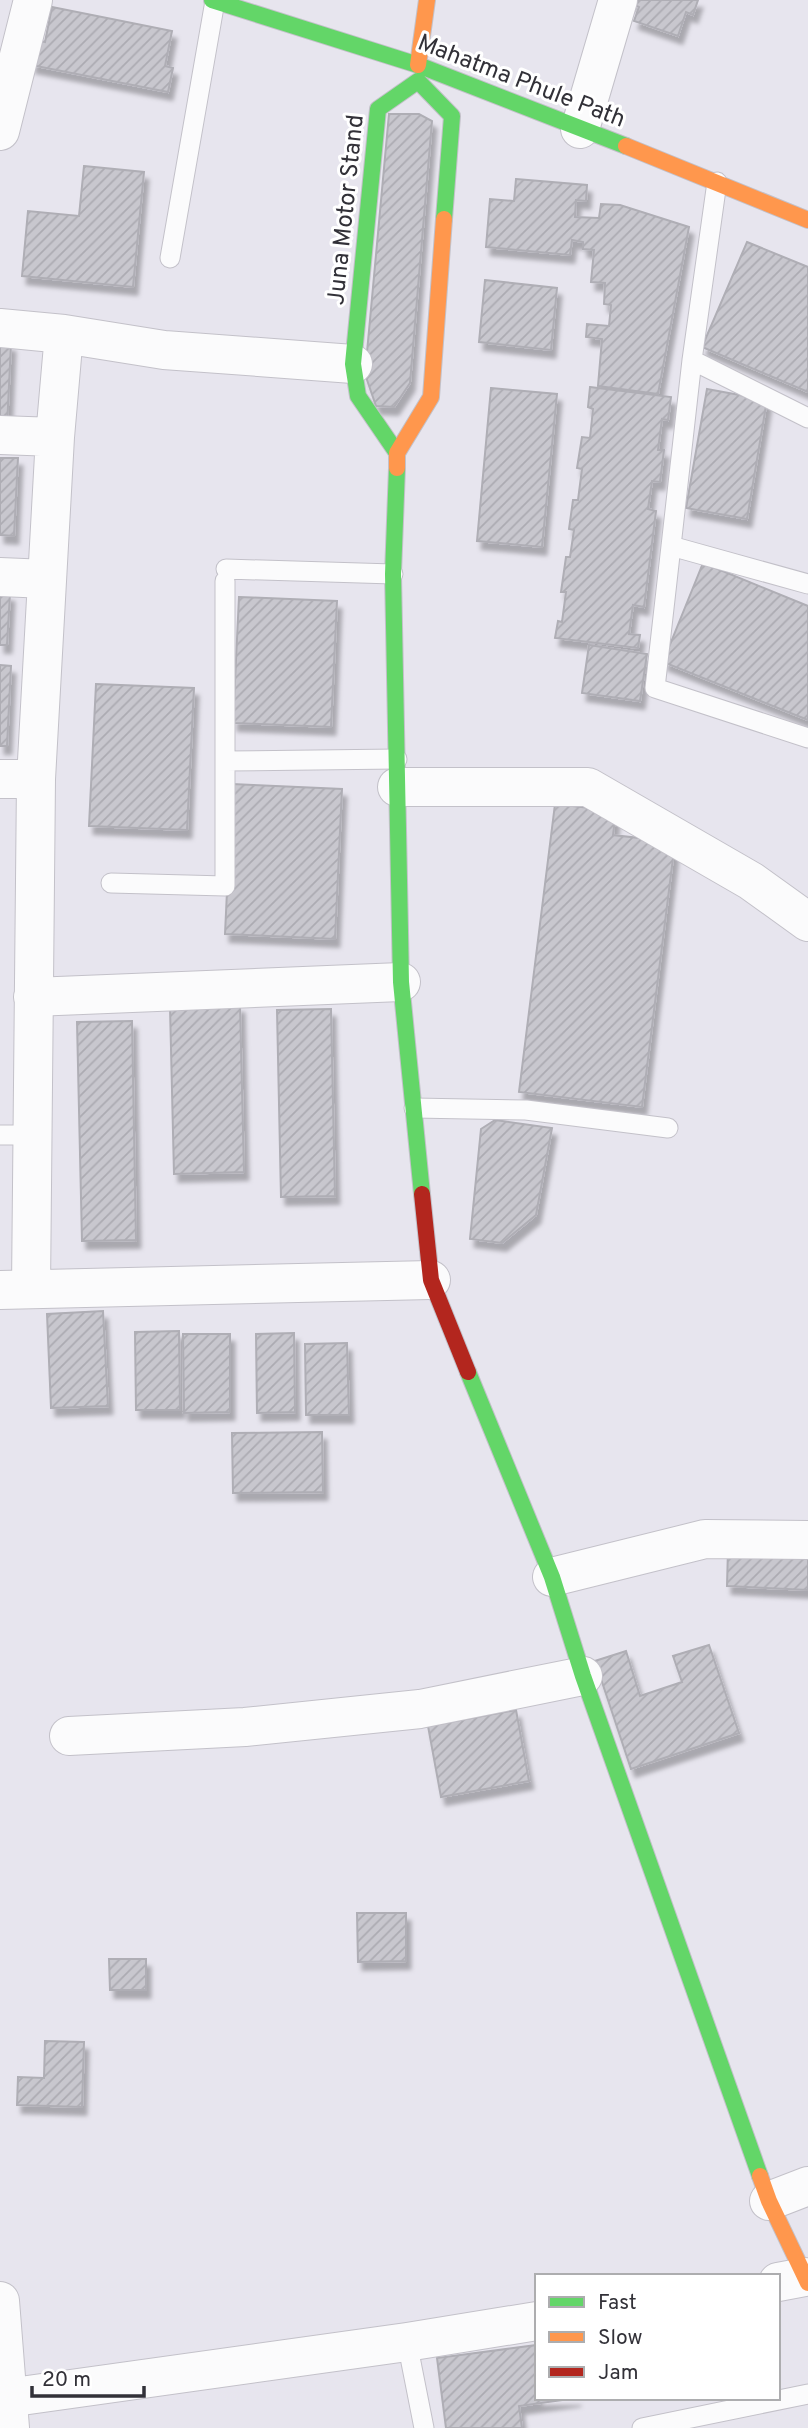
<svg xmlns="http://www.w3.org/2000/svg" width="808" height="2428" font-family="Overpass,sans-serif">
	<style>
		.building { fill: url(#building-hatch); stroke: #afaeb5; stroke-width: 2; filter: url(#shadow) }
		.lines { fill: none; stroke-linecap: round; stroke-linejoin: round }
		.lane-casing { stroke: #c3c1c9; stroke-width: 21 }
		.street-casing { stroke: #c3c1c9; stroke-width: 40 }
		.fast-casing { stroke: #c3c1c9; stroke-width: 18 }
		.slow-casing { stroke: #c3c1c9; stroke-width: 18 }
		.jam-casing { stroke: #c3c1c9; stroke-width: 18 }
		.lane { stroke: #fbfbfc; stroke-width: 19 }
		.street { stroke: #fbfbfc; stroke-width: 38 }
		.fast { stroke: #63d668; stroke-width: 16 }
		.slow { stroke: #ff974d; stroke-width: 16 }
		.jam { stroke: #b3261e; stroke-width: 16 }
		.labels { text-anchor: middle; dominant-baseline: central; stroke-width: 6; stroke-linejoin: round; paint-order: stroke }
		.street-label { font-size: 24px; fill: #323138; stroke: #fff }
	</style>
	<defs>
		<pattern id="building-hatch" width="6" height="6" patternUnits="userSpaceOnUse" patternTransform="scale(1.75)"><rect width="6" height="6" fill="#c8c7ce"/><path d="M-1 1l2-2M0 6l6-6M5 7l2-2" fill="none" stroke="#acabb2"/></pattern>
		<filter id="shadow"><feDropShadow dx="4.5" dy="8" stdDeviation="2" flood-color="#0004"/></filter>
	</defs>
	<rect width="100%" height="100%" fill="#e7e5ee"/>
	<!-- building -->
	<path class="building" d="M 631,0 L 698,0 L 693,15 L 686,12 L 678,36 L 634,21 L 639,7 L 630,3 Z
		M 52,7 L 172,31 L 165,66 L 173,68 L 168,92 L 31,65 L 36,40 L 45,42 Z
		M 389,114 L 419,114 L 432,121 L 410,383 L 394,407 L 376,406 L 365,374 Z
		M 84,166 L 144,172 L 133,287 L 22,276 L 28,211 L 79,216 Z
		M 516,179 L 587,185 L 586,201 L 576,200 L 575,217 L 599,218 L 601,204 L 620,205 L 689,227 L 658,394 L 598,386 L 602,339 L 586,337 L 587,324 L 609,326 L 611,305 L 604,304 L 605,283 L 591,282 L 594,250 L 583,249 L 583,242 L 572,240 L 570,255 L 486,247 L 490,199 L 514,201 Z
		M 747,242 L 808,267 L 808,392 L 702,347 Z
		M 485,280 L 557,288 L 551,350 L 479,342 Z
		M 0,343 L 11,344 L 7,427 L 0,427 Z
		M 590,387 L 671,397 L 668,420 L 662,419 L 658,450 L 664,450 L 660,482 L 652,481 L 648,509 L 656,511 L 644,607 L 633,605 L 629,634 L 640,635 L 638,648 L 555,638 L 558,621 L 562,622 L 566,592 L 561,592 L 566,557 L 570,557 L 574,530 L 569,529 L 573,500 L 578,500 L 582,469 L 577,468 L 582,437 L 590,438 L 593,409 L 588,407 Z
		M 491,388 L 557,394 L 542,547 L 477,541 Z
		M 707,389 L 767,400 L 747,519 L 686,508 Z
		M 0,458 L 18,458 L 14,536 L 0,535 Z
		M 703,563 L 808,606 L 808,720 L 663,662 Z
		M 0,593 L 10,594 L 7,645 L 0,645 Z
		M 239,597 L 337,601 L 331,727 L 233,723 Z
		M 589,645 L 647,654 L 640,701 L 582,693 Z
		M 0,665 L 11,666 L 7,746 L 0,746 Z
		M 96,684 L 194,688 L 187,830 L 89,826 Z
		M 232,784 L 342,789 L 335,939 L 225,934 Z
		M 555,804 L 616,811 L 613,835 L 675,842 L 642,1107 L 519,1092 Z
		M 240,1005 L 244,1172 L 174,1174 L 170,1007 Z
		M 331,1009 L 335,1196 L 281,1197 L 277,1010 Z
		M 132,1021 L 136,1240 L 82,1241 L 77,1022 Z
		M 495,1120 L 552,1128 L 536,1215 L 502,1243 L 470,1239 L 481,1129 Z
		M 103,1311 L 108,1406 L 51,1408 L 47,1314 Z
		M 179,1331 L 180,1410 L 136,1410 L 135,1332 Z
		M 294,1333 L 295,1412 L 257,1413 L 256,1334 Z
		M 183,1334 L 230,1334 L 230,1412 L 184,1413 Z
		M 347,1343 L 349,1415 L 306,1415 L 305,1344 Z
		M 322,1432 L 323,1492 L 233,1493 L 232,1433 Z
		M 728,1549 L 808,1553 L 808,1590 L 727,1586 Z
		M 709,1645 L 739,1733 L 631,1769 L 595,1661 L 626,1651 L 640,1696 L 682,1682 L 673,1656 Z
		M 516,1710 L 529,1781 L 441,1797 L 428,1726 Z
		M 357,1913 L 406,1913 L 406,1961 L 358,1962 Z
		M 109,1959 L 146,1959 L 146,1990 L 110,1990 Z
		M 45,2041 L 84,2042 L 82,2107 L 17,2105 L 18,2077 L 44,2078 Z
		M 537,2345 L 537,2398 L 577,2398 L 519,2406 L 522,2428 L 446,2428 L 437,2358 Z"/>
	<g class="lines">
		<defs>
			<path id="lane" d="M 717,182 L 692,360 L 655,688 L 808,738
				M 170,258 L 215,1
				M 692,360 L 808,418
				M 671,546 L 808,584
				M 226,569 L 393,574
				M 225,761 L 397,759
				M 111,883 L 225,886 L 225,581
				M 414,1108 L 526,1110 L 668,1128
				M 0,1135 L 32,1135
				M 407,2342 L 424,2428
				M 642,2428 L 808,2394"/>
			<path id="street" d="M 580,129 L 618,0
				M 0,131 L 33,0
				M 0,328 L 64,334 L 164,350 L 353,364
				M 0,435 L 55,437
				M 0,577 L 47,579
				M 0,779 L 36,779
				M 397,787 L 588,787 L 751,881 L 808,922
				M 33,997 L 401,982
				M 31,1288 L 36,779 L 55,437 L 64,334
				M 0,1290 L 431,1280
				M 552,1577 L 705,1539 L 808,1540
				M 69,1736 L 245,1727 L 420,1709 L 583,1676
				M 769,2201 L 808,2186
				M 778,2282 L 805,2277
				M 0,2301 L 10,2428
				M 0,2399 L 407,2342 L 537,2321"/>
			<path id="fast" d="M 212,0 L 418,65 L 626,146
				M 397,453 L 358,396 L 353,364 L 378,109 L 418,81 L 452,116 L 444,219
				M 397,468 L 393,574 L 401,982 L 422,1194
				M 468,1372 L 552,1577 L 583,1676 L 760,2176"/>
			<path id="slow" d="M 418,65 L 427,0
				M 626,146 L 808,220
				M 397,468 L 397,453 L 431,397 L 444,219
				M 760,2176 L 769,2201 L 808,2283"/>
			<path id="jam" d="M 422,1194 L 431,1280 L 468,1372"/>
		</defs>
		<!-- lane casing -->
		<use href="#lane" class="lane-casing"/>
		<!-- street casing -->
		<use href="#street" class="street-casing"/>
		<!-- fast casing -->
		<use href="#fast" class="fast-casing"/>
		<!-- slow casing -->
		<use href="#slow" class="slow-casing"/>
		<!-- jam casing -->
		<use href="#jam" class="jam-casing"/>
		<!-- lane -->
		<use href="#lane" class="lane"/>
		<!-- street -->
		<use href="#street" class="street"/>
		<!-- fast -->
		<use href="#fast" class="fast"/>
		<!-- slow -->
		<use href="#slow" class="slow"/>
		<!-- jam -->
		<use href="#jam" class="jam"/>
	</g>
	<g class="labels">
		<!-- street labels -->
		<g class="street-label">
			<text transform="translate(521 82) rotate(21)">Mahatma Phule Path</text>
			<text transform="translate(347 210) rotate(-84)">Juna Motor Stand</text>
		</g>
	</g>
	<!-- legend -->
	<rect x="535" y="2274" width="245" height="126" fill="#ffffff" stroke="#adadaf" stroke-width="2"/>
	<rect x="549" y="2297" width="35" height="10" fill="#63d668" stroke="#adadaf" stroke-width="2"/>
	<text x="598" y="2309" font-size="21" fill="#323138">Fast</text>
	<rect x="549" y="2332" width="35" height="10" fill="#ff974d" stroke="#adadaf" stroke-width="2"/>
	<text x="598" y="2344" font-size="21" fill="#323138">Slow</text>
	<rect x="549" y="2367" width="35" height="10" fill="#b3261e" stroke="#adadaf" stroke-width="2"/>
	<text x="598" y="2379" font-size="21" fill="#323138">Jam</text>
	<!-- scale -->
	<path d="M32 2386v10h112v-10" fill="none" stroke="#323138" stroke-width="3.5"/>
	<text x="42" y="2386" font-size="21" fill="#323138" stroke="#ffffff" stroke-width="5" paint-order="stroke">20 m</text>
</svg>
